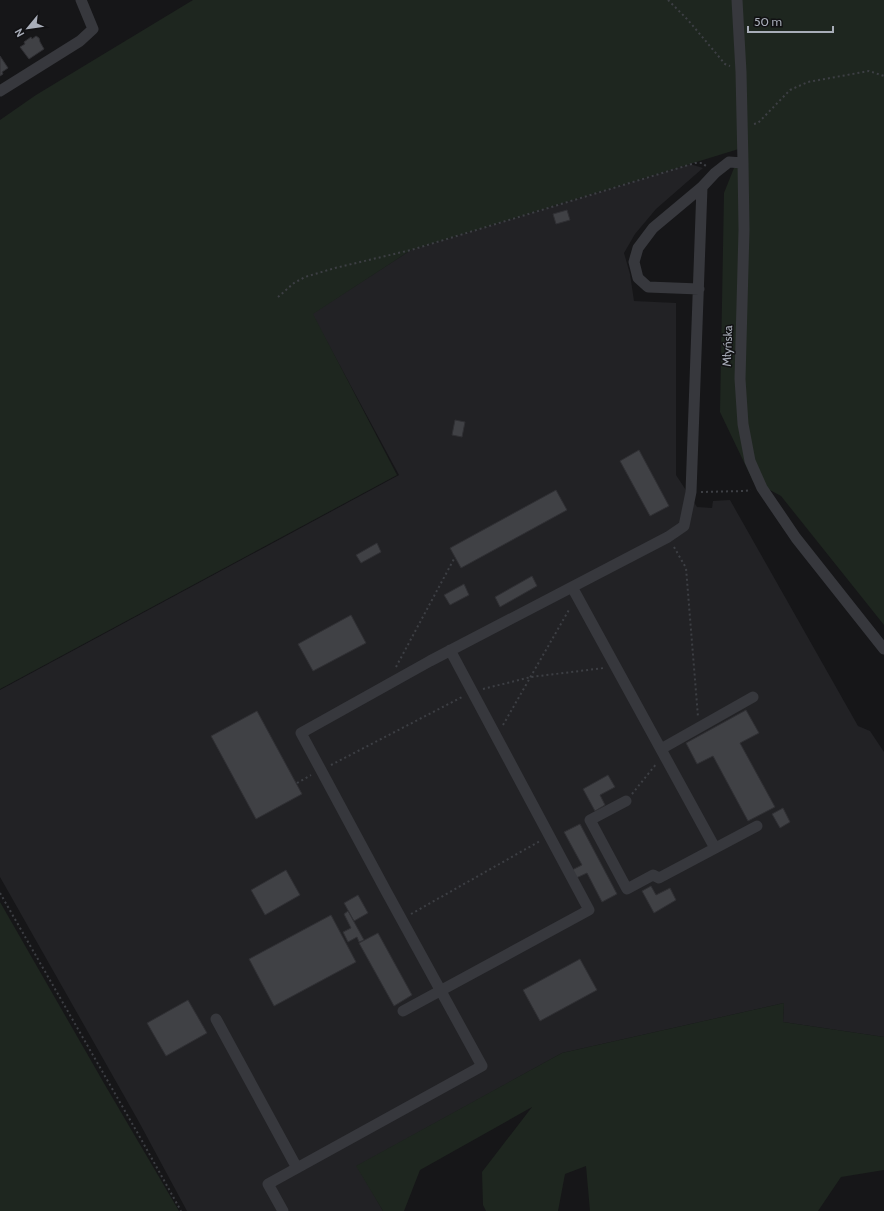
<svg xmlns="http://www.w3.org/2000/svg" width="884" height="1211" font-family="Cabin,sans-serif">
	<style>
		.built { fill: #222225 }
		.green { fill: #1e261f }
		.building { fill: #404145; stroke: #303034 }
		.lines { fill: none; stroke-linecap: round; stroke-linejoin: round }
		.path { stroke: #3d3f44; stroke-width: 2; stroke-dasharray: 2 3; stroke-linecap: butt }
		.minor { stroke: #37383d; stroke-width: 11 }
		.labels { text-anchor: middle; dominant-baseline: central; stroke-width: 3; stroke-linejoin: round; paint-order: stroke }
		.street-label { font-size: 12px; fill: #a8adb8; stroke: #111113 }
	</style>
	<rect width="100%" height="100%" fill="#161618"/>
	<!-- built -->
	<path class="built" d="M 690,164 L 703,168 L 656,209 L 635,234 L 624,253 L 630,274 L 634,301 L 676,303 L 676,475 L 697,507 L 712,508 L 713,501 L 730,500 L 858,726 L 870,731 L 884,752 L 884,1037 L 783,1022 L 784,1003 L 562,1053 L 357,1166 L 383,1211 L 187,1211 L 139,1122 L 0,877 L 0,690 L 399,475 L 312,314 L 411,250 Z"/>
	<!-- green -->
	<path class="green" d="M 193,0 L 884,0 L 884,625 L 781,496 L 753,481 L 720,412 L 724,193 L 742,148 L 411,250 L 313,314 L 397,475 L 0,689 L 0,120 L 36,95 Z
		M 0,902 L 105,1085 L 179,1211 L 0,1211 Z
		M 784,1003 L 783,1022 L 884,1037 L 884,1170 L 841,1177 L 818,1211 L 590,1211 L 586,1166 L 565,1174 L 558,1211 L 486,1211 L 483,1205 L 482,1172 L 532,1107 L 420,1170 L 404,1211 L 383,1211 L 356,1166 L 562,1053 Z"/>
	<!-- building -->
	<path class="building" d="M 36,36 L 39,38 L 40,42 L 44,49 L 29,59 L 20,47 L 25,44 L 24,42 L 31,37 L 32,39 Z
		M 0,56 L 8,68 L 2,72 L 3,74 L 0,76 Z
		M 567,210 L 570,220 L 556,224 L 553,214 Z
		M 455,420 L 465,422 L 462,437 L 452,435 Z
		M 639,450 L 669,506 L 650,516 L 620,461 Z
		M 556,490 L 567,510 L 461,568 L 450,548 Z
		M 377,543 L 381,552 L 361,563 L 356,555 Z
		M 532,576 L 537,586 L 500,607 L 495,597 Z
		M 464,584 L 469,595 L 450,605 L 444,595 Z
		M 351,615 L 366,643 L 313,671 L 298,644 Z
		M 746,710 L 759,733 L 740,743 L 775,807 L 748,821 L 713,756 L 697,764 L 686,743 Z
		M 257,711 L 302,794 L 256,819 L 211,736 Z
		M 608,775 L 615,787 L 600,795 L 605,805 L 595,811 L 583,789 Z
		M 783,808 L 790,822 L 780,828 L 772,814 Z
		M 580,824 L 617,894 L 602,902 L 587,873 L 574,879 L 570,871 L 582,865 L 564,832 Z
		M 286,870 L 300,895 L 265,915 L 251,890 Z
		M 651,886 L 656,895 L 670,888 L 676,900 L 654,913 L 642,891 Z
		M 358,895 L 368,913 L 354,921 L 344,903 Z
		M 348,911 L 364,940 L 359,942 L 357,937 L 348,942 L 343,932 L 351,928 L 344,914 Z
		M 331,915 L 356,962 L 274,1006 L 249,959 Z
		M 378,933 L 412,995 L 394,1006 L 359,943 Z
		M 580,959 L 597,990 L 540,1021 L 523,990 Z
		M 188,1000 L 207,1033 L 166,1056 L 147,1023 Z"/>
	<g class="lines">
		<!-- path -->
		<path class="path" d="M 668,0 L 688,20 L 725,64 L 730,66
			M 754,124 L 758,123 L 790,90 L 808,82 L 869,71 L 884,76
			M 278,297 L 294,283 L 305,277 L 335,268 L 411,250 L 695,163 L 702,163 L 706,166
			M 701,492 L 744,491 L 751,490
			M 674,547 L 686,568 L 698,717
			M 396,667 L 455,557
			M 483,689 L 531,677 L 604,668
			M 503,725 L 570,608
			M 331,765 L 462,697
			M 297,783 L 311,775
			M 632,794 L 657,763
			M 0,893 L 141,1139 L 181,1211
			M 411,914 L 540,841"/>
		<!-- minor -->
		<path class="minor" d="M 737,0 L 741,72 L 743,163 L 744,230 L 740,379 L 743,424 L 750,461 L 762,488 L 796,538 L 884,649
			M 0,91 L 80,41 L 93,29 L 81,0
			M 699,289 L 648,287 L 638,278 L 634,262 L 638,248 L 653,228 L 702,187
			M 572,587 L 715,848
			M 661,749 L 753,697
			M 626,801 L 590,820 L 627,889 L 653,875 L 659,878 L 757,826
			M 403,1011 L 589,910 L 450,650
			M 216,1019 L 297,1168
			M 283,1211 L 268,1184 L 482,1066 L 386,891 L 301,733 L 430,661 L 668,537 L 684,526 L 691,492 L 702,187 L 715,173 L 729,162 L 743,163"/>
	</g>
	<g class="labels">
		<!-- street labels -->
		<g class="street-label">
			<text transform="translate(727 346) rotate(-88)">Młyńska</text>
		</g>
	</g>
	<!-- north arrow -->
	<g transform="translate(28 28) rotate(241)" stroke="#111113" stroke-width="3" paint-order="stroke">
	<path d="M0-3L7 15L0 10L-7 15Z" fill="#a8adb8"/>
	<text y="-6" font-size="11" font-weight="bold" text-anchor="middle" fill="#a8adb8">N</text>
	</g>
	<!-- scale -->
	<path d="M748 26v6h85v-6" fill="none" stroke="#a8adb8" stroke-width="2"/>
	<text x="754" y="26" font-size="12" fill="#a8adb8" stroke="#111113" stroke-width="3" paint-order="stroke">50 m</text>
</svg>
